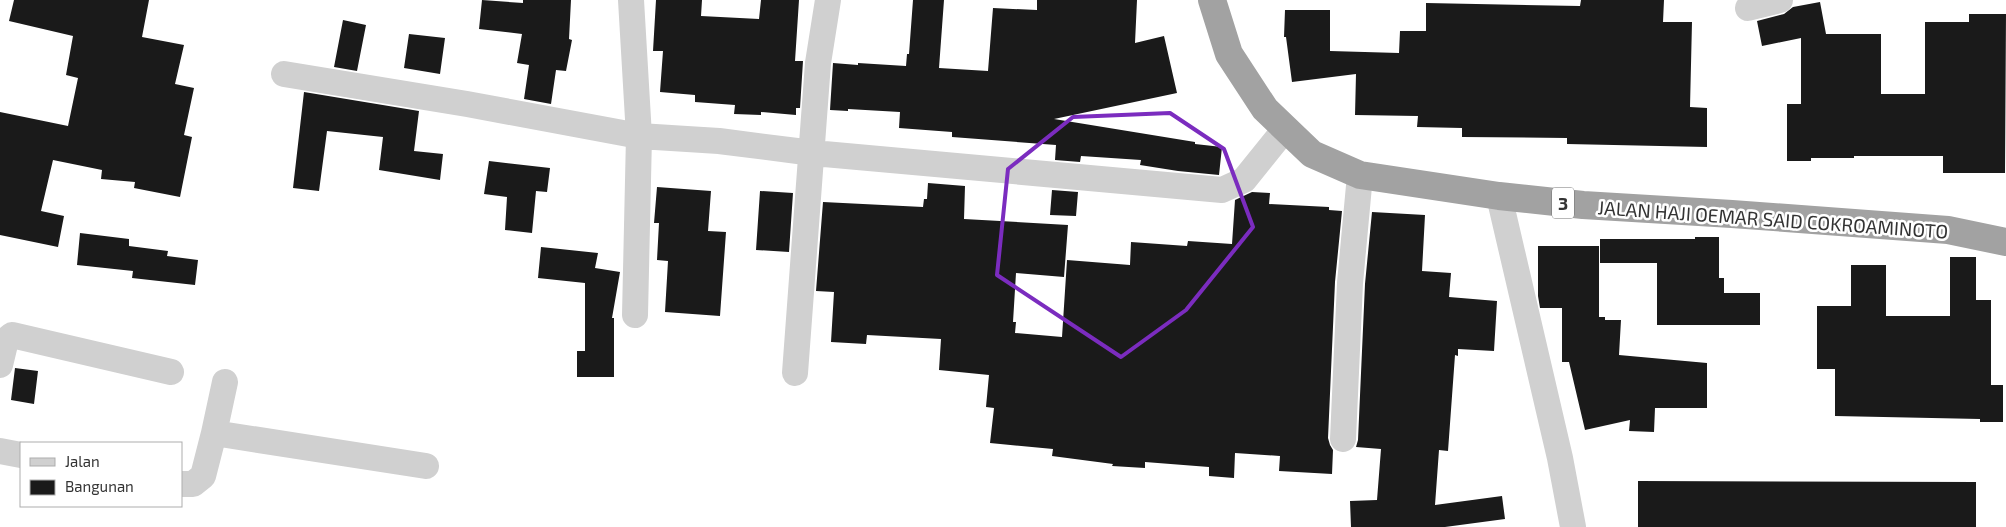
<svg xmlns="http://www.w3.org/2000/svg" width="2006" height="527" font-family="'Exo 2',sans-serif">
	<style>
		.building { fill: #1a1a1a }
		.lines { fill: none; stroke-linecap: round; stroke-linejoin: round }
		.minor { stroke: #d0d0d0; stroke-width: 26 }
		.trunk { stroke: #a2a2a2; stroke-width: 28 }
		.marked { fill: none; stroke: #7b2cbf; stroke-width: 4; stroke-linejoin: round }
		.labels { text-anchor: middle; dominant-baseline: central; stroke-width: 5; stroke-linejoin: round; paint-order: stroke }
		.shield { fill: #fff; stroke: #707070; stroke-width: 1 }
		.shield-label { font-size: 18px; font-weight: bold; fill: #333 }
		.street-label { font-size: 19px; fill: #333; stroke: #fff }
	</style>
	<rect width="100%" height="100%" fill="#fff"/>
	<!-- building -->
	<path class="building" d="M 14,0 L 149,0 L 142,37 L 184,45 L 175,84 L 194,88 L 184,135 L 192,137 L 180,197 L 134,188 L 135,182 L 101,179 L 102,170 L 53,160 L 41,211 L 64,216 L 58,247 L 0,235 L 0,112 L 68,126 L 78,78 L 66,75 L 73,36 L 9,21 Z
		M 482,0 L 523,3 L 523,0 L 571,0 L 569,39 L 572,40 L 566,71 L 556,70 L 551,104 L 524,99 L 529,65 L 517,63 L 522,34 L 479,29 Z
		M 656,0 L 702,0 L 701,16 L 759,19 L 761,0 L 799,0 L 795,61 L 803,61 L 800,108 L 796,108 L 796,115 L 761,112 L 761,115 L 734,114 L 735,105 L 695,102 L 695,95 L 660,92 L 663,51 L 653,51 Z
		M 913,0 L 944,0 L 939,68 L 988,71 L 993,8 L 1037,10 L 1037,0 L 1137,0 L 1135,43 L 1164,36 L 1177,93 L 1054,119 L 1195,142 L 1195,144 L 1222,147 L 1219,175 L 1178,171 L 1140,165 L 1141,160 L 1081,156 L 1080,162 L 1055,160 L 1056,145 L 952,137 L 952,132 L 899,128 L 900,112 L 848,109 L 848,111 L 830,110 L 833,63 L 858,65 L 858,63 L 906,66 L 907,54 L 909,54 Z
		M 1581,0 L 1664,0 L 1663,22 L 1692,22 L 1690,107 L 1707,108 L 1707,147 L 1567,144 L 1567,138 L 1462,137 L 1462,128 L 1417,127 L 1418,116 L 1355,115 L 1356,74 L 1292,82 L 1286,37 L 1284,37 L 1285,10 L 1330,10 L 1330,51 L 1399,53 L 1400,31 L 1426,31 L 1426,3 L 1580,6 Z
		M 1820,2 L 1826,34 L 1881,34 L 1881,94 L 1925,94 L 1925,22 L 1969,22 L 1969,14 L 2006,14 L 2005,173 L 1943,173 L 1943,156 L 1854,156 L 1854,158 L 1811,158 L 1811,161 L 1787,161 L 1787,104 L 1801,104 L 1801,38 L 1762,46 L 1757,21 L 1784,14 L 1793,7 Z
		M 343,20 L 366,25 L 357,71 L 334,67 Z
		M 409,34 L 445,38 L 440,74 L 404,68 Z
		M 304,92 L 419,111 L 414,151 L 443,154 L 440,180 L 379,170 L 383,137 L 327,131 L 319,191 L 293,188 Z
		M 489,161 L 550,168 L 547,192 L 536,191 L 532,233 L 505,230 L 507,197 L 484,194 Z
		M 928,183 L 965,186 L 964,219 L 1068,225 L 1064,277 L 1016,273 L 1013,322 L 1016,322 L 1015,333 L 1062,337 L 1067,260 L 1130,265 L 1131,242 L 1187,246 L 1188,241 L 1232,244 L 1235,200 L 1252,192 L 1270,193 L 1269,204 L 1329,207 L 1329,210 L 1342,211 L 1335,282 L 1328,438 L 1330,445 L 1333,450 L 1332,474 L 1279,471 L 1280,456 L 1235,453 L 1234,478 L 1209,476 L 1209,467 L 1145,462 L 1145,468 L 1112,466 L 1113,464 L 1052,456 L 1053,449 L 990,443 L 994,408 L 986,407 L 989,375 L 939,370 L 941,339 L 867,335 L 866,344 L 831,342 L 834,292 L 816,291 L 823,202 L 923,207 L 924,199 L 927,199 Z
		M 657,187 L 711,191 L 708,231 L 726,232 L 720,316 L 665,312 L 668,261 L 657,260 L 659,223 L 654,223 Z
		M 1052,190 L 1078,192 L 1076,216 L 1050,215 Z
		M 760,191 L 793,193 L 789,252 L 756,250 Z
		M 1372,212 L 1425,215 L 1422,271 L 1451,273 L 1449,297 L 1497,301 L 1494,351 L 1458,349 L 1458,356 L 1455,355 L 1448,451 L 1439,450 L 1435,505 L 1502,496 L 1505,519 L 1445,527 L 1351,527 L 1350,501 L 1377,500 L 1381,449 L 1356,447 L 1358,440 L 1365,284 Z
		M 80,233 L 129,239 L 129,246 L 168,251 L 167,256 L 198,260 L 195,285 L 132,278 L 133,271 L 77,265 Z
		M 1695,237 L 1719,237 L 1719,278 L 1724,278 L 1724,293 L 1760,293 L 1760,325 L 1657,325 L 1657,263 L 1600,263 L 1600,239 L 1695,239 Z
		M 1538,246 L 1599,246 L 1599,317 L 1605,317 L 1605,320 L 1621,320 L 1619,355 L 1707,363 L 1707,408 L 1655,408 L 1654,432 L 1629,431 L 1630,420 L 1585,430 L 1569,362 L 1562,362 L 1562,308 L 1540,308 L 1538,296 Z
		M 541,247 L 598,253 L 595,268 L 620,272 L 612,318 L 614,318 L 614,377 L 577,377 L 577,351 L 585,351 L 585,283 L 538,278 Z
		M 1950,257 L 1976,257 L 1976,300 L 1991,300 L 1991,385 L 2003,385 L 2003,422 L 1980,422 L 1980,419 L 1835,416 L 1835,369 L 1817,369 L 1817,306 L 1851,306 L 1851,265 L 1886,265 L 1886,316 L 1950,316 Z
		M 15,368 L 38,371 L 34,404 L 11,400 Z
		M 1638,481 L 1976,482 L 1976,527 L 1638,527 Z"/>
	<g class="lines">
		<!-- minor -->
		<path class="minor" d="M 631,0 L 639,136 L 719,141 L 813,153 L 1222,190 L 1244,180 L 1285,129
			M 1748,8 L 1780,0
			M 284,74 L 467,104 L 639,136 L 635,315
			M 1499,196 L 1560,458 L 1573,527
			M 0,365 L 6,340 L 12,335 L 171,372
			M 795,373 L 818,63 L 828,0
			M 214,433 L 225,382
			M 1343,439 L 1350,283 L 1360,175
			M 0,451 L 21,455
			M 181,484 L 193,484 L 203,476 L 214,433 L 426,466"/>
		<!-- trunk -->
		<path class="trunk" d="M 1212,0 L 1229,54 L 1265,109 L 1312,154 L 1360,175 L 1499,196 L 1583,205 L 1732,214 L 1948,230 L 2006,242"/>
	</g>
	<!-- marked area -->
	<path class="marked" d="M 1170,113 L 1224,149 L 1253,227 L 1186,310 L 1121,357 L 997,275 L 1008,169 L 1073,117 Z"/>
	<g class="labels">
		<!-- shield labels -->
		<rect class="shield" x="1552" y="187.5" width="22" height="31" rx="4"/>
		<g class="shield-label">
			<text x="1563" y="203">3</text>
		</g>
		<!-- street labels -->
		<g class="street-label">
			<text transform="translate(1773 219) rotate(4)">JALAN HAJI OEMAR SAID COKROAMINOTO</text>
		</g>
	</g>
	<!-- legend -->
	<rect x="20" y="442" width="162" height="65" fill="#ffffff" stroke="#adadad"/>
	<rect x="30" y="458" width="25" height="8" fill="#d0d0d0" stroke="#adadad"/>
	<text x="65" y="467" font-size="15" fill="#333333">Jalan</text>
	<rect x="30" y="480" width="25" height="15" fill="#1a1a1a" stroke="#adadad"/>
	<text x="65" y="492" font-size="15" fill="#333333">Bangunan</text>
</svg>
